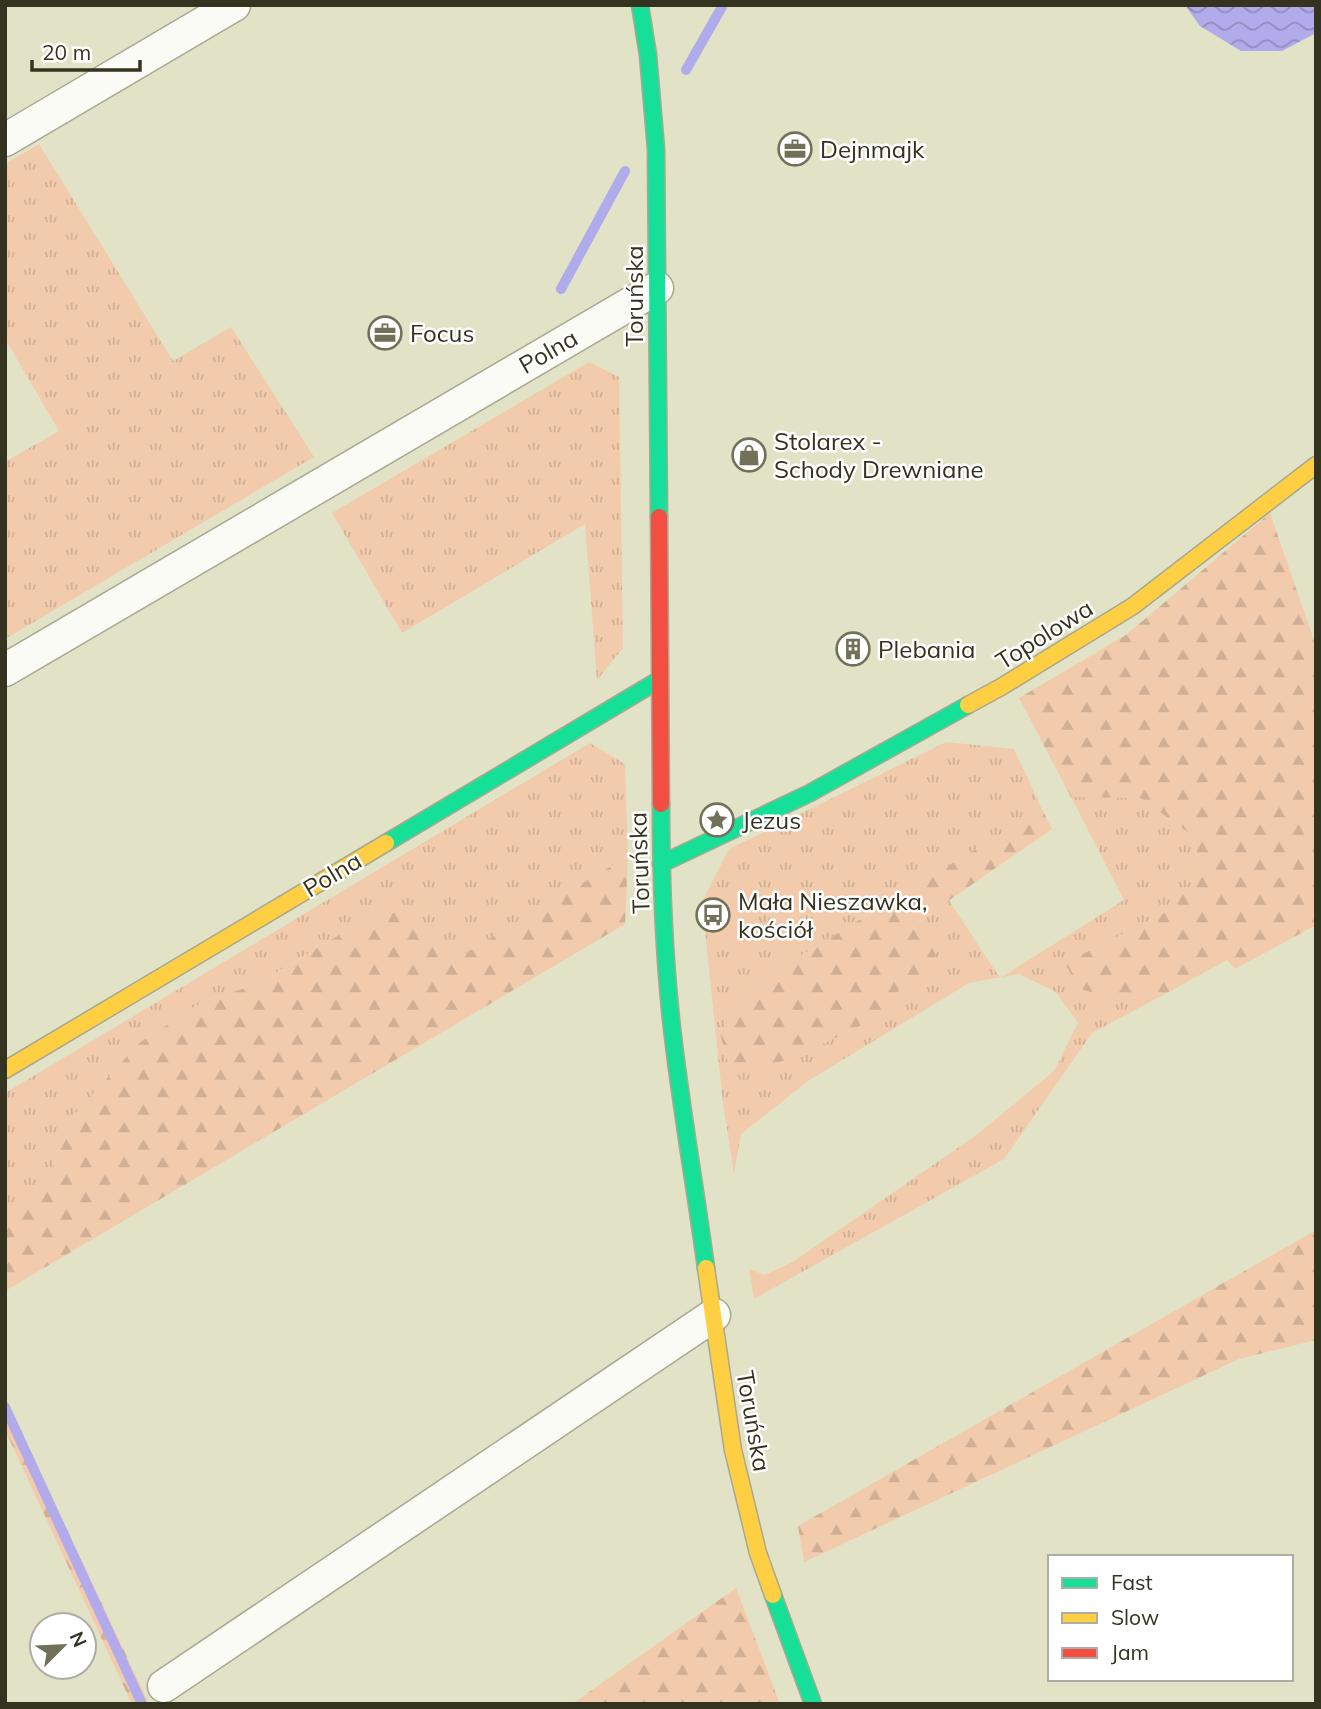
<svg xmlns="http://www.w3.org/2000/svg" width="1321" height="1709" font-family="Mulish,sans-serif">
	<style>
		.grass { fill: url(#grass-tufts) }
		.forest { fill: url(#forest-firs) }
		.water { fill: url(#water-waves) }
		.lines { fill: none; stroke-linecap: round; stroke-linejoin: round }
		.stream { stroke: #b1abec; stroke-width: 10 }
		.street-casing { stroke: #a8a892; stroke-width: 35 }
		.fast-casing { stroke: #a8a892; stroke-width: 19 }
		.slow-casing { stroke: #a8a892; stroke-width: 19 }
		.jam-casing { stroke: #a8a892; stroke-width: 19 }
		.street { stroke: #fbfbf6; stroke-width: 32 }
		.fast { stroke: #16e098; stroke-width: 16 }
		.slow { stroke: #ffcf43; stroke-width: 16 }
		.jam { stroke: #f24e42; stroke-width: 16 }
		.labels { text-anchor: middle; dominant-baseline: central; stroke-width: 5; stroke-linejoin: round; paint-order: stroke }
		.poi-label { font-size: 24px; fill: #34331f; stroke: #fff; text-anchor: start }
		.street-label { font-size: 24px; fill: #34331f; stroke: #fff }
	</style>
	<defs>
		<pattern id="grass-tufts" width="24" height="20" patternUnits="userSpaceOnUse" patternTransform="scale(1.75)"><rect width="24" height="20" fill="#f2cbad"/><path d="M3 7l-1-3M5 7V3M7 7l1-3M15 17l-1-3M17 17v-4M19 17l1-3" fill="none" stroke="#d0af94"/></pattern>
		<pattern id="forest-firs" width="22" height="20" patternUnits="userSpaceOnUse" patternTransform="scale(1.75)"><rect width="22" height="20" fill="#f2cbad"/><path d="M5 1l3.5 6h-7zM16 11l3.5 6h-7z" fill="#d0af94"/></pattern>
		<pattern id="water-waves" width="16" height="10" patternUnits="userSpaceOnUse" patternTransform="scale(1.75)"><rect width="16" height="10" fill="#b1abec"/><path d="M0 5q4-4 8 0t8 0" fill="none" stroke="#918cbf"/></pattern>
	</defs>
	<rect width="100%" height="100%" fill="#e2e2c6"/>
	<!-- grass -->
	<path class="grass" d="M 39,144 L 173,361 L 231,327 L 314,457 L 5,639 L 5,462 L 59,431 L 5,339 L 5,164 Z
		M 589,362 L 619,377 L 623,648 L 597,680 L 585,524 L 402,633 L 332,513 Z
		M 946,742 L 1014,749 L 1042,809 L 751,986 L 720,1034 L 731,1072 L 948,899 L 1000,978 L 1124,900 L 1071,797 L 1141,797 L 1193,836 L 1202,875 L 1164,913 L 1066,963 L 1115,1000 L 1165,994 L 1092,1033 L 1004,1159 L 754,1299 L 749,1269 L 765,1275 L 794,1261 L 978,1134 L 1054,1071 L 1078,1023 L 1056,992 L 1019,974 L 969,983 L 808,1081 L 741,1134 L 734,1174 L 723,1103 L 702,902 L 729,849 Z
		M 590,743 L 625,764 L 628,856 L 444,966 L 418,909 L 371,916 L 255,985 L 202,1002 L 139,1043 L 71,1118 L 39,1199 L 5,1230 L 5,1093 Z"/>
	<!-- forest -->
	<path class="forest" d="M 1270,513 L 1316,646 L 1316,925 L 1235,969 L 1227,960 L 1165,994 L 1115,1000 L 1078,988 L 1065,963 L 1164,913 L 1202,875 L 1193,836 L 1141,798 L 1071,797 L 1019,698 L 1126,635 Z
		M 1042,809 L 1052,829 L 918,922 L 936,955 L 923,978 L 902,980 L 892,1010 L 792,1059 L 731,1072 L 720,1034 L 751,986 Z
		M 628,856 L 625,924 L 5,1291 L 5,1230 L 39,1199 L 71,1118 L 139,1043 L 202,1002 L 255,985 L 371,916 L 418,909 L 444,966 Z
		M 1316,1230 L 1316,1340 L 1239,1359 L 804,1562 L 798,1526 Z
		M 5,1398 L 137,1678 L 149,1704 L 132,1704 L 5,1430 Z
		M 736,1588 L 780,1704 L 572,1704 Z"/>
	<!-- water -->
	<path class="water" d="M 1185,5 L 1316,5 L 1316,33 L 1282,51 L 1241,51 L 1200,26 Z"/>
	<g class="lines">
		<!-- stream -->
		<path class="stream" d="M 686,70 L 723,5
			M 561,289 L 625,171
			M 5,1407 L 142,1704"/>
		<defs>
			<path id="street" d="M 5,140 L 234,5
				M 5,670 L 657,288
				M 164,1686 L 714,1315"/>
			<path id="fast" d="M 640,5 L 648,55 L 656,149 L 659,517
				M 661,804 C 661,885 664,965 674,1045 C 683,1119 696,1193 706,1268
				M 386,843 L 659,680
				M 661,864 L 810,793 L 968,705
				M 773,1595 L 813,1704"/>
			<path id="slow" d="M 968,705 L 1001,687 L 1133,606 L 1316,465
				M 5,1070 L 386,843
				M 706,1268 L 733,1450 L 758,1553 L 773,1595"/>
			<path id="jam" d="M 659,517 L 661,804"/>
		</defs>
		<!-- street casing -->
		<use href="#street" class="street-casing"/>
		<!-- fast casing -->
		<use href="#fast" class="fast-casing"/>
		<!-- slow casing -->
		<use href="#slow" class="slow-casing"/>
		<!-- jam casing -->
		<use href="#jam" class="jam-casing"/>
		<!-- street -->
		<use href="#street" class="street"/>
		<!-- fast -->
		<use href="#fast" class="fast"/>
		<!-- slow -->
		<use href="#slow" class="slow"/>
		<!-- jam -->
		<use href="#jam" class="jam"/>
	</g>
	<!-- icons -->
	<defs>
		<symbol id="office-ring" viewBox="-11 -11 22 22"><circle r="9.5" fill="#fff" stroke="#717059" stroke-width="1.5"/><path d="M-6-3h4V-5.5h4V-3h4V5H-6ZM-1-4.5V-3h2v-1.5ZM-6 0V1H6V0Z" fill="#717059"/></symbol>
		<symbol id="shop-ring" viewBox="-11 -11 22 22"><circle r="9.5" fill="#fff" stroke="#717059" stroke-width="1.5"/><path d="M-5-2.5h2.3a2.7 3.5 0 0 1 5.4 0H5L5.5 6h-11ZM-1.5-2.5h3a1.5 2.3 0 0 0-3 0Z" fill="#717059"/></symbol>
		<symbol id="building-ring" viewBox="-11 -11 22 22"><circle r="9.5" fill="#fff" stroke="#717059" stroke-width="1.5"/><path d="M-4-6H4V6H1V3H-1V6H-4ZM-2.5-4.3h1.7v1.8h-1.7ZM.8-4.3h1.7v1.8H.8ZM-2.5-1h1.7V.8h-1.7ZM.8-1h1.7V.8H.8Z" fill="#717059"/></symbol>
		<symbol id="sight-ring" viewBox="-11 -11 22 22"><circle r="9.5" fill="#fff" stroke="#717059" stroke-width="1.5"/><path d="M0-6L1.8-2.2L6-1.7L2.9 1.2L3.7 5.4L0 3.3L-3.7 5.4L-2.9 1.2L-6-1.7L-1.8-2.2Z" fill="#717059"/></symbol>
		<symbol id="bus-ring" viewBox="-11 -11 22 22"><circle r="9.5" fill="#fff" stroke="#717059" stroke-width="1.5"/><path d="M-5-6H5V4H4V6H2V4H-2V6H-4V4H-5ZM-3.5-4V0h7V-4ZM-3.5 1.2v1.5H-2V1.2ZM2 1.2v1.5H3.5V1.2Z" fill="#717059"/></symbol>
	</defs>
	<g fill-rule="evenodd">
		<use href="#office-ring" x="776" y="130" width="38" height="38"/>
		<use href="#office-ring" x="366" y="314" width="38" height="38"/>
		<use href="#shop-ring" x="730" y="436" width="38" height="38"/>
		<use href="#building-ring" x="834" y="630" width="38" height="38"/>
		<use href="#sight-ring" x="698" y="801" width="38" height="38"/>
		<use href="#bus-ring" x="694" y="896" width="38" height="38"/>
	</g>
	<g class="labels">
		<!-- poi labels -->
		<g class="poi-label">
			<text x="820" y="149">Dejnmajk</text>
			<text x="410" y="333">Focus</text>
			<text x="774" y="441">Stolarex -<tspan x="774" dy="28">Schody Drewniane</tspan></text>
			<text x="878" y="649">Plebania</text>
			<text x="742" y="820">Jezus</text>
			<text x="738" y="901">Mała Nieszawka,<tspan x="738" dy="28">kościół</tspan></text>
		</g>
		<!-- street labels -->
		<g class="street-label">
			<text transform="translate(634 296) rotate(-90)">Toruńska</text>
			<text transform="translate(548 351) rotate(-30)">Polna</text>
			<text transform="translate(1044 634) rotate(-32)">Topolowa</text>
			<text transform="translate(639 863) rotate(-92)">Toruńska</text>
			<text transform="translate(332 874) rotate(-31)">Polna</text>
			<text transform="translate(754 1421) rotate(80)">Toruńska</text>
		</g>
	</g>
	<!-- border -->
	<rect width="1321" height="1709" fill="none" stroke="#34331f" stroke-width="14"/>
	<!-- legend -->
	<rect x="1048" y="1555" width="245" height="126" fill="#ffffff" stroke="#aeada5" stroke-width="2"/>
	<rect x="1062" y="1578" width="35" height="10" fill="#16e098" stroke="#aeada5" stroke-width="2"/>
	<text x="1111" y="1590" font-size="21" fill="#34331f">Fast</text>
	<rect x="1062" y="1613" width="35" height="10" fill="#ffcf43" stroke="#aeada5" stroke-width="2"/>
	<text x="1111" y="1625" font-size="21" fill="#34331f">Slow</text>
	<rect x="1062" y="1648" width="35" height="10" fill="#f24e42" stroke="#aeada5" stroke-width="2"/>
	<text x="1111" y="1660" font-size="21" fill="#34331f">Jam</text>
	<!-- north arrow -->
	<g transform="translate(63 1646) rotate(66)"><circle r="33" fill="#ffffff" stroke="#aeada5" stroke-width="2"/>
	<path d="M0-5L12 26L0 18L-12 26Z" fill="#717059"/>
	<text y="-10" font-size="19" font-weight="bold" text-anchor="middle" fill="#34331f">N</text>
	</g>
	<!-- scale -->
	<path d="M32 60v10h108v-10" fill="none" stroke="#34331f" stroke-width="3.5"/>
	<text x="42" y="60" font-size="21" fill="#34331f" stroke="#ffffff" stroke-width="5" paint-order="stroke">20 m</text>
</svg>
